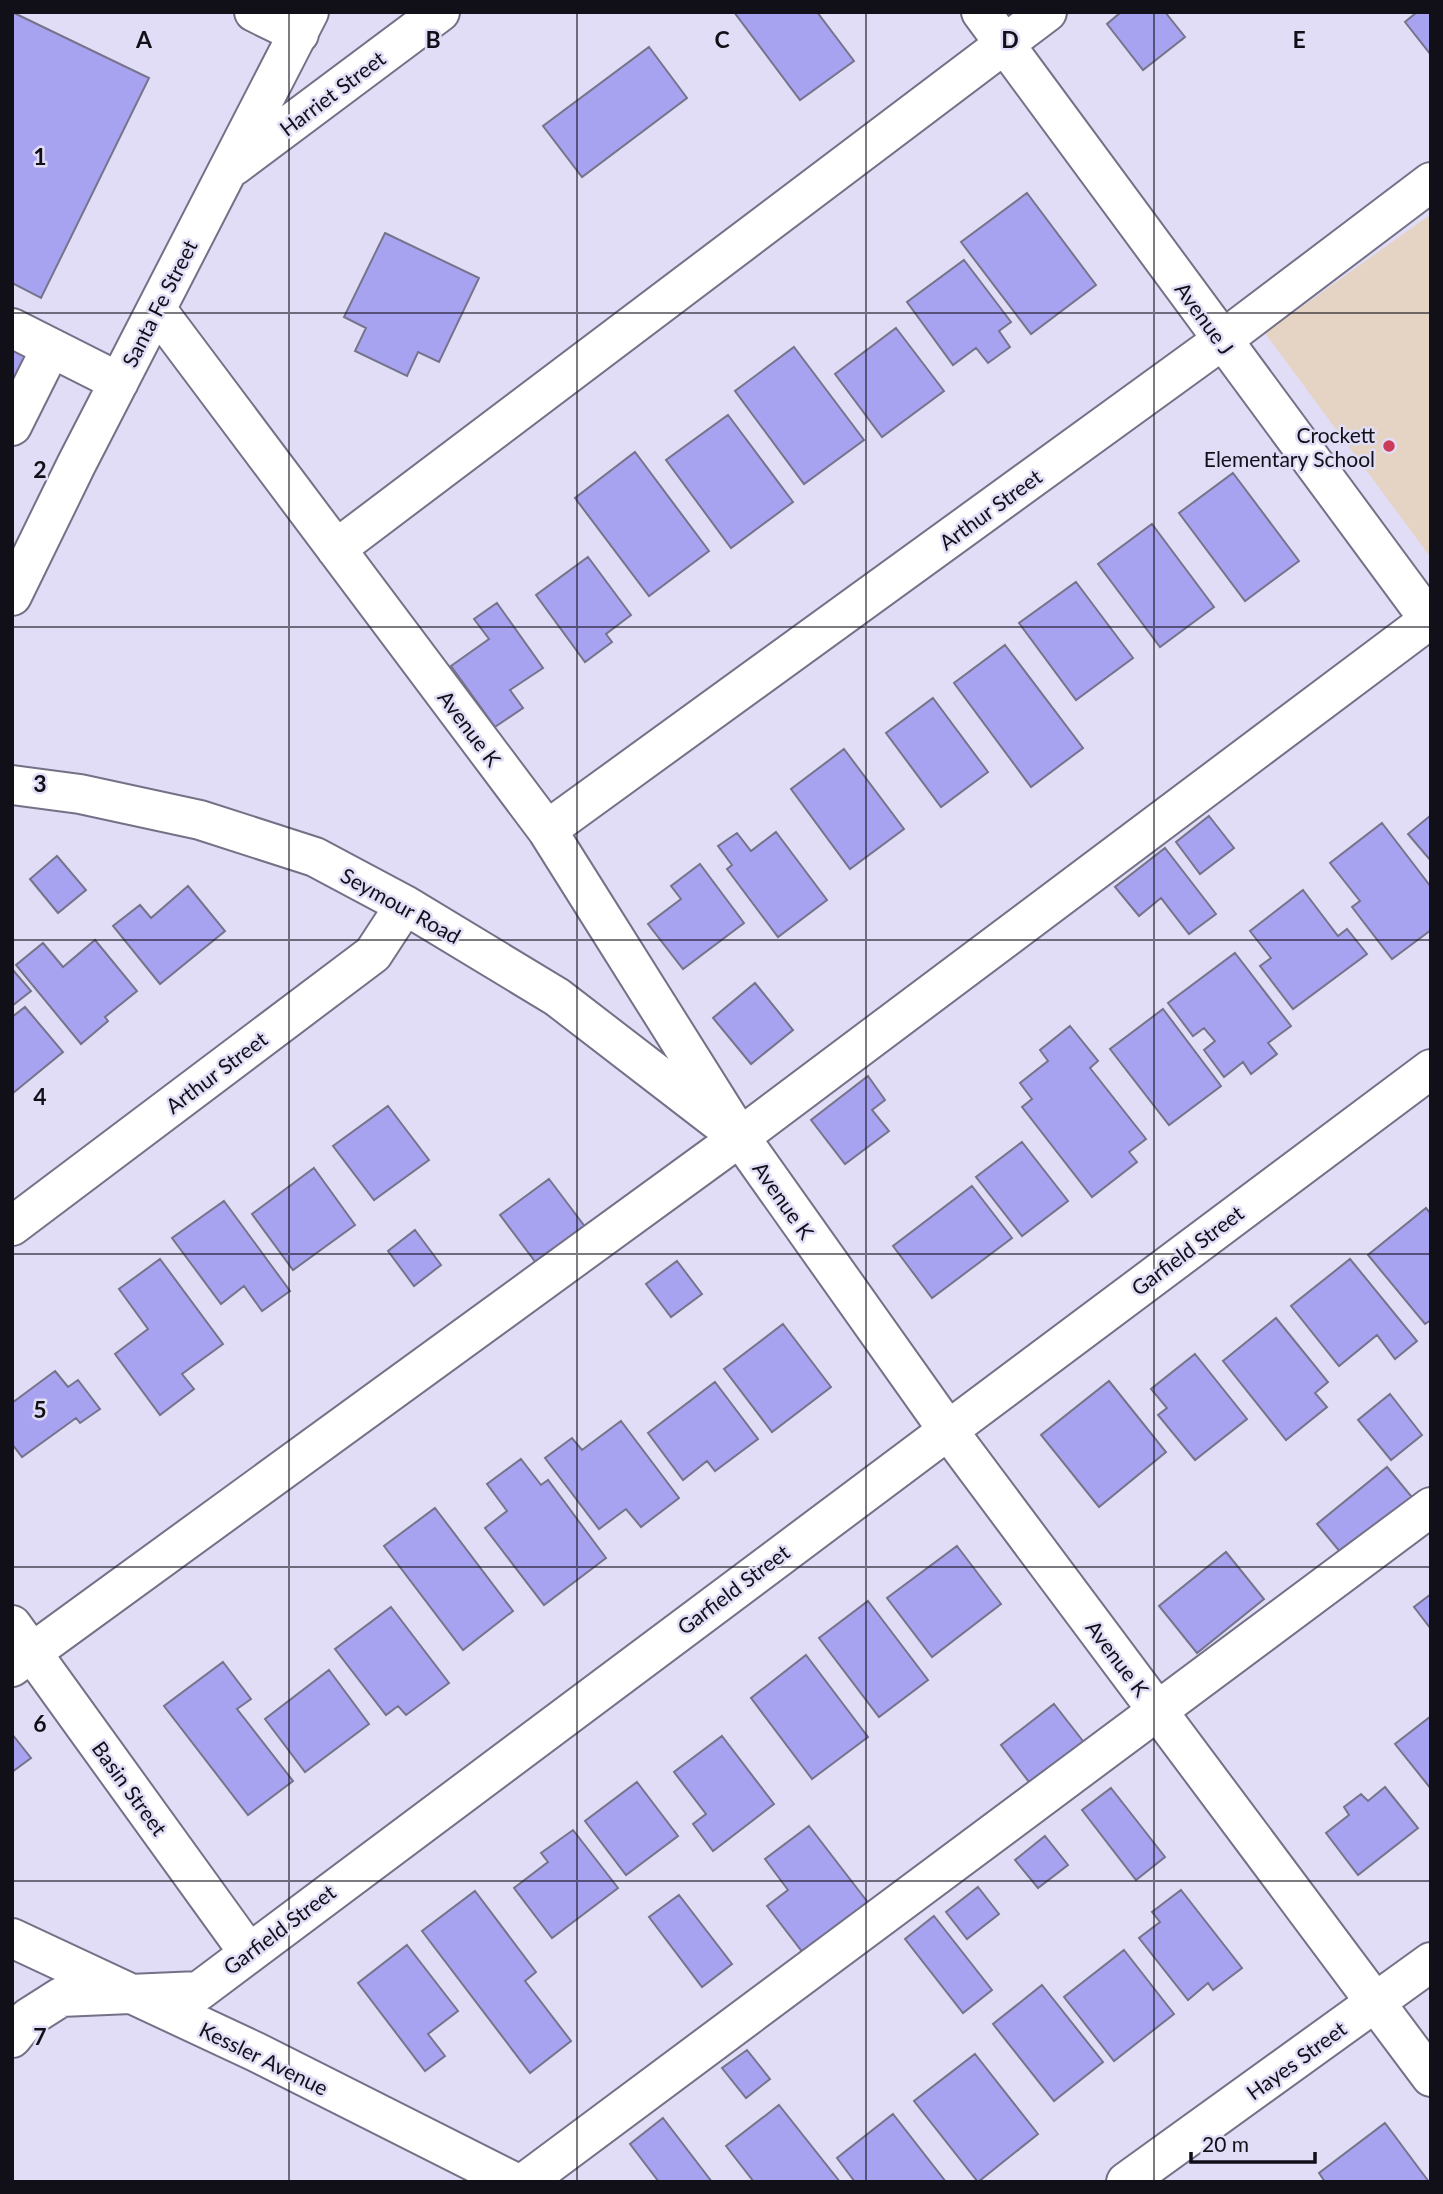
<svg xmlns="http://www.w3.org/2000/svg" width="1443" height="2194" font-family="Lato,sans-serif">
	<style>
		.education { fill: #e5d3c3 }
		.building { fill: #a8a3f1; stroke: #75748b; stroke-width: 2 }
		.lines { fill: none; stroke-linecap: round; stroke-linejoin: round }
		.minor-casing { stroke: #747086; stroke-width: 42 }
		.minor { stroke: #fff; stroke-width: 38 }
		.grid { fill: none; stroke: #110f17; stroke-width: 2; stroke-opacity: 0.55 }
		.poi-dot { fill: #cb3b5a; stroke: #e1ddf6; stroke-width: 2.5 }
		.labels { text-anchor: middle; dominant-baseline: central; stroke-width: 5; stroke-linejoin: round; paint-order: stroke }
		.street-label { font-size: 21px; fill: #110f17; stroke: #e1ddf6 }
		.poi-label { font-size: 21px; fill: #110f17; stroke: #e1ddf6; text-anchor: end }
		.grid-label { font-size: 23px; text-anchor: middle; font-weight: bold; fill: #110f17; stroke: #e1ddf6; stroke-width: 5; stroke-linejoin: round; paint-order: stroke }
	</style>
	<rect width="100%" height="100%" fill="#e1ddf6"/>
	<!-- education -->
	<path class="education" d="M 1431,214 L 1431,558 L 1265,333 Z"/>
	<!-- building -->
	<path class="building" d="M 12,12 L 149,78 L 41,298 L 12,283 Z
		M 734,12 L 817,12 L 854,61 L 800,100 Z
		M 1121,12 L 1165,12 L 1185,37 L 1143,70 L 1107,24 Z
		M 1417,12 L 1431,12 L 1431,55 L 1405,22 Z
		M 649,47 L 687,98 L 582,177 L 543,126 Z
		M 1027,193 L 1096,285 L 1031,334 L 961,242 Z
		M 385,233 L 479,278 L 439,362 L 418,352 L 407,376 L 355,351 L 366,328 L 344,317 Z
		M 964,260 L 1011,322 L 999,331 L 1010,347 L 988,363 L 976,348 L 953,365 L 907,302 Z
		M 896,328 L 944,391 L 882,437 L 835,374 Z
		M 794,347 L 864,440 L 804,484 L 735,391 Z
		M 12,348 L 30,357 L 12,392 Z
		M 728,415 L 793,502 L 731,548 L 666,460 Z
		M 635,452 L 709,551 L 649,596 L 575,498 Z
		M 1233,473 L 1299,561 L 1245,601 L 1179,513 Z
		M 1152,524 L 1214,607 L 1160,647 L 1098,564 Z
		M 588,557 L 631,615 L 606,634 L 612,642 L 585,662 L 536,595 Z
		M 1076,582 L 1133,658 L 1076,700 L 1019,623 Z
		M 497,603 L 543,668 L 510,690 L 523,708 L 495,727 L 451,666 L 489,639 L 474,619 Z
		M 1005,645 L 1083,748 L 1031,787 L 954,683 Z
		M 933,698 L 988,772 L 941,807 L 886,733 Z
		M 844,749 L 904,829 L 850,869 L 791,789 Z
		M 1431,815 L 1431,861 L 1408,834 Z
		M 1209,816 L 1234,848 L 1200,874 L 1176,842 Z
		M 1382,823 L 1431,887 L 1431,930 L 1392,959 L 1352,907 L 1360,901 L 1330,863 Z
		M 776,832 L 827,900 L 778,937 L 727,869 L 732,865 L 718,846 L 737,833 L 751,851 Z
		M 1165,848 L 1216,914 L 1189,934 L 1161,898 L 1139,916 L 1115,887 Z
		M 57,856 L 86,890 L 58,913 L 30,879 Z
		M 700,864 L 744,923 L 683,969 L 648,924 L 681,899 L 671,886 Z
		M 188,886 L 225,931 L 160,984 L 113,926 L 140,905 L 151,918 Z
		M 1303,890 L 1338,936 L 1347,929 L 1367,954 L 1293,1009 L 1260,966 L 1271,958 L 1250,931 Z
		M 95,940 L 137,991 L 105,1017 L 108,1021 L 81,1044 L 16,965 L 43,943 L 63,967 Z
		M 1235,953 L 1291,1026 L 1268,1043 L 1277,1054 L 1251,1074 L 1243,1062 L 1224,1077 L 1204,1050 L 1215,1041 L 1204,1028 L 1193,1036 L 1168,1003 Z
		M 12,969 L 31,991 L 12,1006 Z
		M 755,983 L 793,1030 L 751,1064 L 713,1018 Z
		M 25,1007 L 63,1052 L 12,1094 L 12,1017 Z
		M 1163,1009 L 1221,1086 L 1169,1125 L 1110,1049 Z
		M 1070,1026 L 1098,1061 L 1090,1068 L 1146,1139 L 1129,1152 L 1137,1162 L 1092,1197 L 1022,1107 L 1032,1099 L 1020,1083 L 1048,1061 L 1040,1050 Z
		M 868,1076 L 885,1100 L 872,1110 L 889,1131 L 845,1164 L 811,1120 Z
		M 388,1106 L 429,1160 L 374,1200 L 333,1146 Z
		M 1022,1142 L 1068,1201 L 1022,1236 L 976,1177 Z
		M 314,1168 L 355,1225 L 293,1270 L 252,1214 Z
		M 549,1179 L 589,1232 L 540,1268 L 500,1215 Z
		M 972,1186 L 1012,1238 L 932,1298 L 893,1246 Z
		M 224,1201 L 290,1291 L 262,1311 L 244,1286 L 221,1304 L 172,1238 Z
		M 1426,1208 L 1431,1214 L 1431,1320 L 1425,1324 L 1368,1255 Z
		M 415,1230 L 441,1265 L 414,1286 L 388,1251 Z
		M 160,1259 L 223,1344 L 182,1374 L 194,1389 L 160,1415 L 115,1354 L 148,1329 L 119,1289 Z
		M 1350,1259 L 1417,1341 L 1395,1359 L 1377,1335 L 1339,1366 L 1291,1306 Z
		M 677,1261 L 702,1294 L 671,1317 L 646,1284 Z
		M 1276,1318 L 1328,1382 L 1315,1393 L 1327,1407 L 1286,1440 L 1223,1361 Z
		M 783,1324 L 831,1387 L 772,1432 L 724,1369 Z
		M 1195,1354 L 1247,1419 L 1195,1460 L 1158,1415 L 1167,1408 L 1151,1389 Z
		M 55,1371 L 68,1387 L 78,1380 L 100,1409 L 80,1423 L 76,1418 L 22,1457 L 12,1444 L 12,1403 Z
		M 1109,1381 L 1166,1452 L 1099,1507 L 1041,1435 Z
		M 715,1382 L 758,1439 L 715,1471 L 707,1461 L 683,1480 L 648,1433 Z
		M 1390,1394 L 1422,1435 L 1391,1460 L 1358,1420 Z
		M 621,1421 L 679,1498 L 641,1527 L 626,1509 L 599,1529 L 545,1458 L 572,1438 L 582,1450 Z
		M 521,1459 L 541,1485 L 548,1480 L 606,1558 L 544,1605 L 485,1528 L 507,1511 L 487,1484 Z
		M 1387,1467 L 1416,1502 L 1346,1559 L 1317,1524 Z
		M 435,1508 L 513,1611 L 463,1650 L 384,1546 Z
		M 957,1546 L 1001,1604 L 932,1657 L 887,1598 Z
		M 1226,1552 L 1264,1599 L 1197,1653 L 1159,1606 Z
		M 1431,1594 L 1431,1629 L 1414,1607 Z
		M 868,1601 L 928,1680 L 879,1717 L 819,1638 Z
		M 391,1607 L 449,1683 L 406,1715 L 398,1706 L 386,1715 L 335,1649 Z
		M 806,1655 L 868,1737 L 812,1779 L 751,1698 Z
		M 223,1662 L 251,1699 L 237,1709 L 293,1781 L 248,1815 L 164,1706 Z
		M 329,1670 L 369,1724 L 305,1772 L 265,1719 Z
		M 1054,1704 L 1086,1745 L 1032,1786 L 1001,1745 Z
		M 1431,1716 L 1431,1789 L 1395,1744 Z
		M 12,1734 L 31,1758 L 12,1772 Z
		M 722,1736 L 774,1804 L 713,1851 L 693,1824 L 706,1814 L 674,1772 Z
		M 637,1782 L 678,1836 L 626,1875 L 585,1821 Z
		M 1385,1787 L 1418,1828 L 1358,1875 L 1326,1833 L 1349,1815 L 1344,1807 L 1361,1794 L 1368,1801 Z
		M 1111,1788 L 1165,1857 L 1136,1880 L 1082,1810 Z
		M 809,1826 L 873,1909 L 807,1958 L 767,1906 L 788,1890 L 765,1859 Z
		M 573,1830 L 618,1888 L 552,1938 L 514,1888 L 548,1862 L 541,1853 Z
		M 1045,1836 L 1068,1865 L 1038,1888 L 1015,1860 Z
		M 978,1887 L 999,1914 L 967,1939 L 946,1912 Z
		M 1181,1890 L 1242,1968 L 1213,1990 L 1208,1983 L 1188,2000 L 1139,1938 L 1160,1922 L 1152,1912 Z
		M 475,1891 L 536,1972 L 525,1981 L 571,2041 L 530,2073 L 422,1931 Z
		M 679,1895 L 732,1964 L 702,1987 L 649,1917 Z
		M 934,1916 L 992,1990 L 963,2013 L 905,1939 Z
		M 407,1945 L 458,2011 L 428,2034 L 445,2056 L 425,2071 L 358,1983 Z
		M 1124,1950 L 1174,2014 L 1114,2061 L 1064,1997 Z
		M 1042,1985 L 1103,2062 L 1054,2101 L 993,2024 Z
		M 747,2050 L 770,2079 L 746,2098 L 722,2068 Z
		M 975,2054 L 1038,2134 L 978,2182 L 914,2101 Z
		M 779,2105 L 840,2182 L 754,2182 L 726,2146 Z
		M 893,2114 L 946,2182 L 855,2182 L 837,2158 Z
		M 663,2118 L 712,2182 L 659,2182 L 630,2144 Z
		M 1385,2123 L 1429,2182 L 1325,2182 L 1319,2173 Z"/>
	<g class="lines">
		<defs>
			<path id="minor" d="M 254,12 L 299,34
				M 981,12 L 1431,622
				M 234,166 L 440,12
				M 157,310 L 547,830 L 740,1137 L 947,1429 L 1431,2077
				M 12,328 L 119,382
				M 12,426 L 51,348
				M 336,549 L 1047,12
				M 12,596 L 76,465 L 309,12
				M 12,785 L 80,794 L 200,820 L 315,857 L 405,905 L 557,997 L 718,1121
				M 547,830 L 1221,341 L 1431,182
				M 12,1226 L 373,954 L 405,905
				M 12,1625 L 248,1952
				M 12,1667 L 740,1137 L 1429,620
				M 12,1938 L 256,2052 L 514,2182
				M 12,2038 L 28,2018 L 61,1997 L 199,1991 L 1431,1069
				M 525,2182 L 1431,1507
				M 1126,2182 L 1431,1962"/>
		</defs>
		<!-- minor casing -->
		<use href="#minor" class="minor-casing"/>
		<!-- minor -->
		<use href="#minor" class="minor"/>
	</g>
	<!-- grid -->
	<path class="grid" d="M 289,12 L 289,2182M 577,12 L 577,2182M 866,12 L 866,2182M 1154,12 L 1154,2182M 12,313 L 1431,313M 12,627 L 1431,627M 12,940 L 1431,940M 12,1254 L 1431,1254M 12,1567 L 1431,1567M 12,1881 L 1431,1881"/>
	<!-- markers -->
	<circle class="poi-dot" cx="1389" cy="446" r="7"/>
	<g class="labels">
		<!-- street labels -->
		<g class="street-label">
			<text transform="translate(332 93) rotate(-37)">Harriet Street</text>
			<text transform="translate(159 303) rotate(-63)">Santa Fe Street</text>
			<text transform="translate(1205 318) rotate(54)">Avenue J</text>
			<text transform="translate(990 509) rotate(-36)">Arthur Street</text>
			<text transform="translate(470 728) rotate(53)">Avenue K</text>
			<text transform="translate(401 905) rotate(29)">Seymour Road</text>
			<text transform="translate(216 1072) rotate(-37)">Arthur Street</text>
			<text transform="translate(784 1200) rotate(55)">Avenue K</text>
			<text transform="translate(1187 1250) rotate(-37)">Garfield Street</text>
			<text transform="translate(733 1589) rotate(-37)">Garfield Street</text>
			<text transform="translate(1118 1658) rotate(53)">Avenue K</text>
			<text transform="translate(130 1788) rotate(54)">Basin Street</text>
			<text transform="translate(279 1929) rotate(-37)">Garfield Street</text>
			<text transform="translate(264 2058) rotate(26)">Kessler Avenue</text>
			<text transform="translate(1296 2060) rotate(-36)">Hayes Street</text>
		</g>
		<!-- poi labels -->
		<g class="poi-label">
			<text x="1375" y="434">Crockett<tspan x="1375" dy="24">Elementary School</tspan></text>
		</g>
	</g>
	<g class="grid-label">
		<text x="144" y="48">A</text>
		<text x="433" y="48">B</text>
		<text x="722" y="48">C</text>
		<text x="1010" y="48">D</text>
		<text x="1299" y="48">E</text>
		<text x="40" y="165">1</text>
		<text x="40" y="478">2</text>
		<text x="40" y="792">3</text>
		<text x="40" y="1105">4</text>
		<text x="40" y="1418">5</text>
		<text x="40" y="1732">6</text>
		<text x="40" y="2045">7</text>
	</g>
	<!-- border -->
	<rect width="1443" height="2194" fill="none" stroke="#110f17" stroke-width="28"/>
	<!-- scale -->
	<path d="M1191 2152v10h124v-10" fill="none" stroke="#110f17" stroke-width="3.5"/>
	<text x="1202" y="2152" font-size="21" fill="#110f17" stroke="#e1ddf6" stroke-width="5" paint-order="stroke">20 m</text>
</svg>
